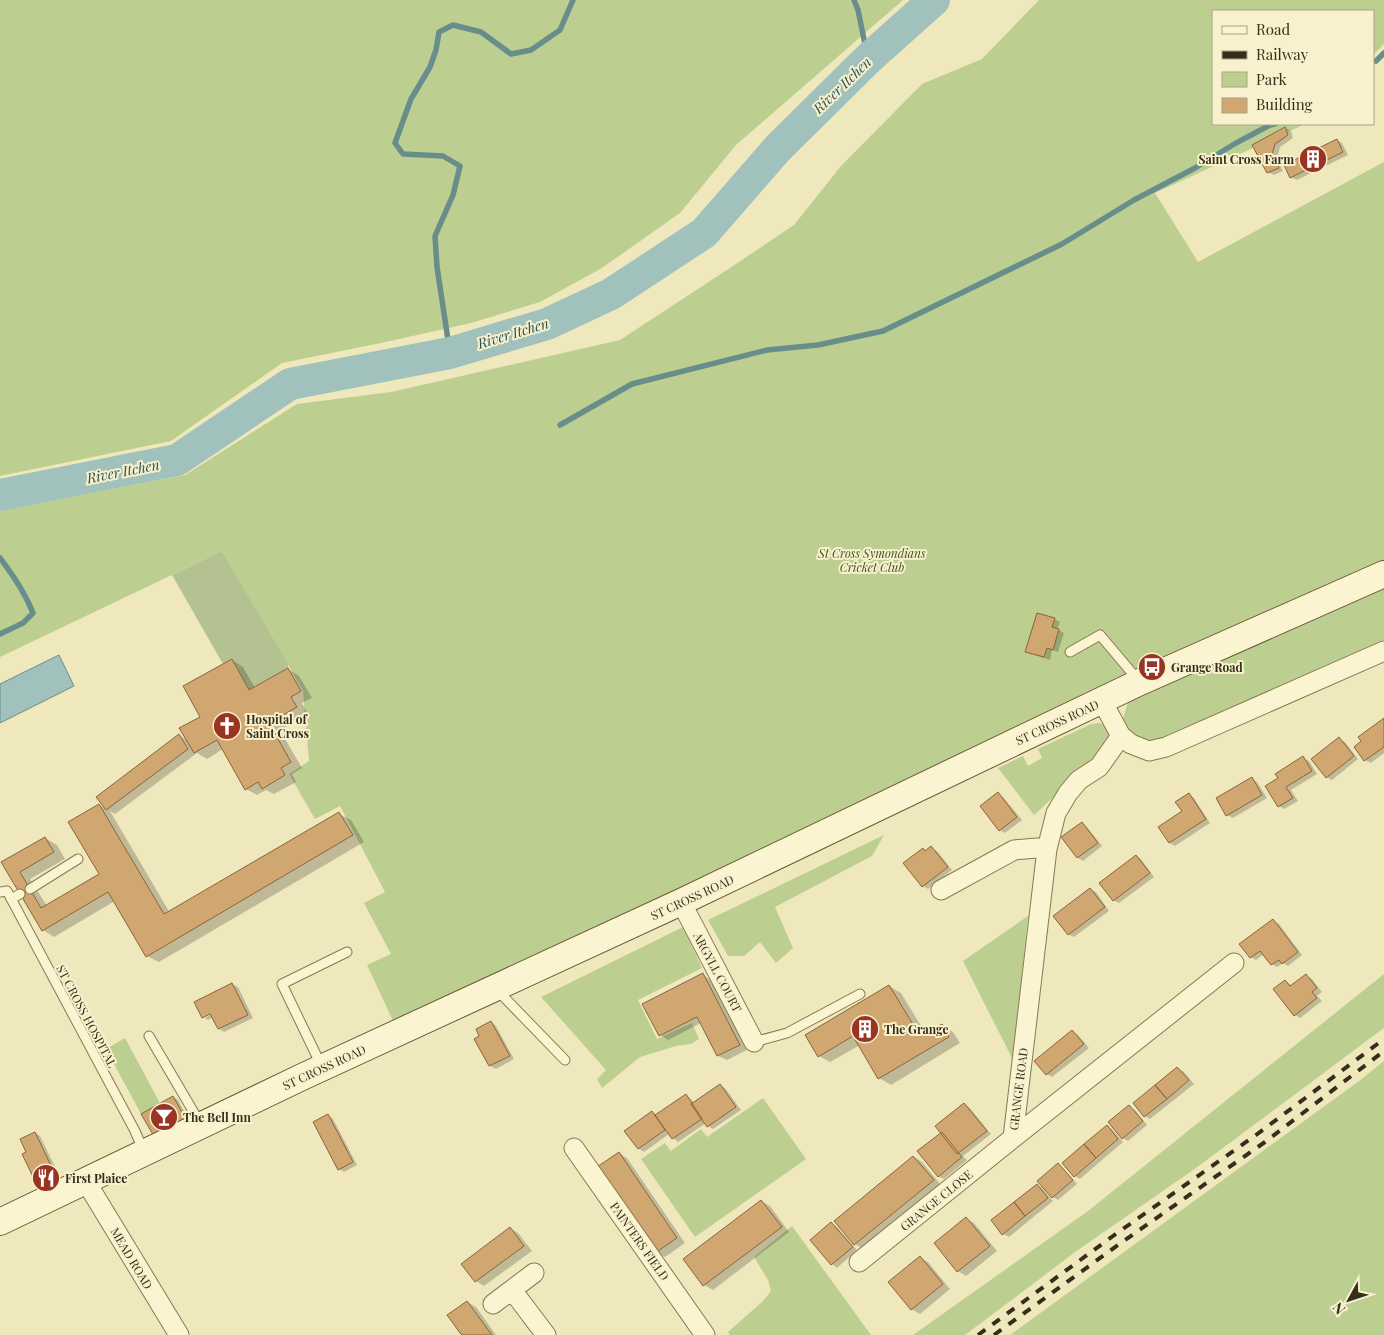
<svg xmlns="http://www.w3.org/2000/svg" width="1384" height="1335" font-family="'Playfair Display',serif">
	<style>
		.green { fill: #bdce91 }
		.cemetery { fill: #b4c291 }
		.water { fill: #a1c1bc; stroke: #688e8b }
		.shadow { fill: #0003 }
		.lines { fill: none; stroke-linecap: round; stroke-linejoin: round }
		.stream { stroke: #688e8b; stroke-width: 5.5 }
		.river { stroke: #a1c1bc; stroke-width: 32 }
		.building { fill: #d0a770; stroke: #89653a }
		.service-casing { stroke: #887855; stroke-width: 11 }
		.minor-casing { stroke: #887855; stroke-width: 21 }
		.secondary-casing { stroke: #6a5939; stroke-width: 28 }
		.service { stroke: #faf4d0; stroke-width: 9 }
		.minor { stroke: #faf4d0; stroke-width: 19 }
		.secondary { stroke: #faf4d0; stroke-width: 26 }
		.rail { stroke: #372d1b; stroke-width: 4; stroke-dasharray: 9 9; stroke-linecap: butt }
		.labels { text-anchor: middle; dominant-baseline: central; stroke-width: 4; stroke-linejoin: round; paint-order: stroke }
		.poi-label { font-size: 12px; font-weight: bold; fill: #372d1b; stroke: #f7f1cd; text-anchor: start }
		.park-label { font-size: 12px; font-style: italic; fill: #3f5420; stroke: #f7f1cd }
		.street-label { font-size: 12px; fill: #372d1b; stroke: #f7f1cd }
		.water-label { font-size: 14px; font-style: italic; fill: #295357; stroke: #f7f1cd }
	</style>
	<rect width="100%" height="100%" fill="#f0e8bd"/>
	<!-- green -->
	<path class="green" d="M 0,0 L 903,0 L 736,145 L 680,213 L 602,268 L 540,302 L 471,323 L 381,343 L 282,363 L 171,441 L 0,476 Z
		M 1039,0 L 1384,0 L 1384,44 L 1373,55 L 1373,11 L 1213,11 L 1213,124 L 1305,124 L 1155,193 L 1198,262 L 1384,162 L 1384,563 L 393,1021 L 367,965 L 391,954 L 364,903 L 385,892 L 340,806 L 315,819 L 289,774 L 309,761 L 303,691 L 222,551 L 0,657 L 0,511 L 185,475 L 297,404 L 391,392 L 620,340 L 730,268 L 794,225 L 841,166 L 922,84 L 982,59 Z
		M 1384,583 L 1384,640 L 1168,737 L 1147,743 L 1128,732 L 1123,719 L 1129,699 Z
		M 1099,723 L 1106,726 L 1112,737 L 1108,747 L 1034,815 L 998,768 L 1023,756 L 1028,766 L 1042,758 L 1038,749 L 1091,724 Z
		M 884,835 L 872,856 L 775,907 L 793,948 L 776,963 L 760,942 L 744,956 L 728,956 L 708,920 Z
		M 1028,916 L 1013,1060 L 963,961 Z
		M 683,927 L 702,968 L 638,1000 L 657,1039 L 692,1023 L 699,1039 L 691,1044 L 676,1046 L 640,1057 L 602,1088 L 597,1079 L 606,1070 L 541,997 Z
		M 1384,974 L 1384,1028 L 1196,1168 L 1078,1250 L 965,1335 L 913,1335 L 1088,1211 Z
		M 125,1038 L 160,1103 L 141,1114 L 106,1049 Z
		M 1384,1061 L 1384,1335 L 1010,1335 L 1359,1081 Z
		M 763,1098 L 806,1159 L 695,1237 L 641,1159 L 665,1143 L 671,1151 L 701,1129 L 707,1137 Z
		M 792,1226 L 871,1335 L 730,1335 L 728,1332 L 763,1301 L 771,1291 L 768,1280 L 754,1257 Z"/>
	<!-- cemetery -->
	<path class="cemetery" d="M 222,551 L 288,664 L 288,668 L 249,690 L 232,659 L 223,664 L 172,575 Z"/>
	<!-- water -->
	<path class="water" d="M 59,655 L 74,686 L 0,723 L 0,684 Z"/>
	<!-- shadow -->
	<path class="shadow" d="M 1285,128 L 1291,131 L 1293,138 L 1280,147 L 1277,159 L 1283,171 L 1274,175 L 1268,172 L 1254,145 Z
		M 1337,140 L 1342,143 L 1348,155 L 1297,180 L 1291,177 Z
		M 1054,619 L 1060,622 L 1057,629 L 1064,633 L 1058,652 L 1052,650 L 1050,660 L 1032,654 L 1027,651 Z
		M 232,660 L 243,667 L 255,688 L 288,669 L 299,676 L 312,698 L 302,703 L 308,714 L 280,730 L 302,768 L 292,774 L 296,782 L 274,794 L 266,790 L 257,795 L 246,789 L 223,749 L 207,759 L 197,753 L 115,814 L 110,811 L 170,913 L 339,814 L 351,820 L 364,842 L 159,962 L 147,956 L 115,901 L 54,937 L 43,930 L 3,863 L 45,838 L 57,845 L 65,859 L 30,879 L 47,906 L 101,874 L 99,805 L 107,809 L 180,736 L 188,741 Z
		M 1384,719 L 1384,753 L 1371,763 L 1365,760 L 1355,747 Z
		M 1339,739 L 1345,742 L 1358,759 L 1332,780 L 1326,777 Z
		M 1303,758 L 1309,761 L 1317,774 L 1291,790 L 1298,801 L 1284,809 L 1279,806 L 1280,779 Z
		M 1252,779 L 1257,782 L 1267,798 L 1233,818 L 1227,815 L 1218,799 Z
		M 998,794 L 1003,797 L 1022,820 L 1005,833 L 1000,830 Z
		M 1189,794 L 1194,798 L 1210,823 L 1175,846 L 1170,843 Z
		M 1082,824 L 1087,827 L 1102,846 L 1083,861 L 1078,858 L 1063,838 Z
		M 931,848 L 937,851 L 952,870 L 928,889 L 923,886 L 905,863 Z
		M 1136,856 L 1141,859 L 1154,877 L 1119,903 L 1113,900 Z
		M 1090,889 L 1096,892 L 1109,911 L 1074,937 L 1068,934 Z
		M 1273,921 L 1279,924 L 1302,955 L 1288,966 L 1283,963 L 1277,967 L 1272,964 L 1264,954 L 1256,960 L 1251,957 Z
		M 703,975 L 711,980 L 747,1050 L 727,1060 L 718,1056 L 701,1023 L 668,1040 L 660,1035 Z
		M 1306,976 L 1312,979 L 1322,992 L 1317,996 L 1322,1001 L 1300,1018 L 1295,1015 L 1286,981 L 1292,986 Z
		M 232,984 L 238,987 L 253,1018 L 224,1032 L 219,1029 L 213,1017 L 208,1020 L 205,1018 L 216,1012 L 215,1010 L 204,1015 L 204,1018 L 196,1002 Z
		M 889,986 L 901,993 L 926,1034 L 942,1025 L 953,1032 L 960,1043 L 891,1085 L 879,1078 L 860,1045 L 830,1062 L 819,1056 Z
		M 491,1022 L 496,1026 L 514,1059 L 496,1069 L 490,1066 L 476,1039 L 481,1037 Z
		M 1073,1032 L 1078,1035 L 1089,1048 L 1052,1077 L 1047,1074 Z
		M 1178,1068 L 1183,1071 L 1194,1084 L 1150,1119 L 1145,1116 L 1134,1103 Z
		M 720,1085 L 725,1088 L 741,1110 L 713,1129 L 708,1126 L 706,1123 L 678,1142 L 673,1138 L 669,1134 L 644,1152 L 638,1148 L 652,1112 L 657,1115 L 686,1096 L 691,1099 L 694,1103 Z
		M 173,1097 L 178,1100 L 191,1124 L 161,1141 Z
		M 964,1104 L 969,1107 L 991,1134 L 963,1156 L 967,1160 L 944,1179 L 938,1176 L 942,1133 Z
		M 1129,1107 L 1135,1110 L 1147,1125 L 1128,1141 L 1123,1138 Z
		M 328,1115 L 333,1119 L 357,1165 L 344,1172 L 339,1169 Z
		M 1107,1126 L 1112,1129 L 1123,1142 L 1080,1179 L 1075,1176 Z
		M 35,1133 L 40,1136 L 60,1177 L 42,1185 L 37,1182 L 27,1152 Z
		M 619,1153 L 627,1158 L 685,1243 L 665,1257 L 656,1252 Z
		M 914,1157 L 922,1162 L 941,1185 L 863,1249 L 855,1244 Z
		M 1058,1164 L 1063,1168 L 1077,1184 L 1058,1200 L 1053,1197 L 1039,1181 Z
		M 1037,1185 L 1042,1188 L 1053,1201 L 1009,1237 L 1003,1234 Z
		M 761,1201 L 770,1206 L 789,1232 L 713,1290 L 704,1285 L 684,1259 Z
		M 966,1218 L 974,1223 L 997,1251 L 966,1276 L 958,1271 Z
		M 831,1224 L 837,1227 L 857,1250 L 837,1268 L 832,1264 L 811,1241 Z
		M 510,1228 L 518,1233 L 532,1251 L 484,1286 L 476,1281 Z
		M 920,1258 L 928,1262 L 950,1289 L 920,1314 L 911,1309 Z
		M 467,1302 L 476,1307 L 496,1335 L 464,1335 Z"/>
	<g class="lines">
		<!-- stream -->
		<path class="stream" d="M 854,0 L 858,10 L 868,59
			M 1376,61 L 1384,53
			M 450,353 L 437,267 L 435,236 L 453,195 L 460,166 L 443,156 L 403,154 L 395,143 L 411,99 L 430,67 L 436,50 L 439,32 L 453,25 L 481,32 L 511,54 L 531,50 L 560,30 L 573,0
			M 560,425 L 632,384 L 767,350 L 818,345 L 883,331 L 1062,244 L 1134,200 L 1195,168 L 1236,143 L 1270,125 L 1275,124
			M 0,558 C 13,575 25,593 33,613 L 23,623 L 0,634"/>
		<!-- river -->
		<path class="river" d="M 0,495 L 177,460 L 290,384 L 450,353 L 547,324 L 611,294 L 704,233 L 778,148 L 868,59 L 934,0"/>
	</g>
	<!-- building -->
	<path class="building" d="M 1285,127 L 1288,135 L 1275,144 L 1272,155 L 1279,168 L 1267,173 L 1252,145 Z
		M 1337,139 L 1343,152 L 1290,178 L 1284,165 Z
		M 1037,613 L 1055,618 L 1052,627 L 1059,629 L 1053,650 L 1047,648 L 1044,657 L 1025,652 Z
		M 232,659 L 249,690 L 288,668 L 301,691 L 291,697 L 297,707 L 269,723 L 291,762 L 281,768 L 285,775 L 262,789 L 258,782 L 245,790 L 217,740 L 194,753 L 179,728 L 200,717 L 183,686 Z
		M 1384,718 L 1384,747 L 1364,761 L 1354,747 L 1361,741 L 1358,737 Z
		M 179,734 L 188,749 L 106,810 L 96,797 Z
		M 1339,737 L 1354,756 L 1326,778 L 1311,759 Z
		M 1303,756 L 1312,771 L 1286,787 L 1293,798 L 1278,807 L 1265,786 L 1278,778 L 1275,774 Z
		M 1252,777 L 1262,795 L 1226,816 L 1216,798 Z
		M 998,792 L 1017,817 L 999,831 L 980,806 Z
		M 1189,793 L 1206,819 L 1169,843 L 1158,827 L 1182,811 L 1175,802 Z
		M 99,804 L 164,914 L 339,812 L 353,835 L 146,957 L 108,892 L 42,931 L 1,862 L 45,837 L 54,852 L 20,872 L 41,908 L 99,874 L 68,822 Z
		M 1082,822 L 1098,843 L 1077,858 L 1061,837 Z
		M 931,846 L 948,867 L 922,887 L 903,863 L 923,848 L 925,851 Z
		M 1136,855 L 1150,873 L 1113,901 L 1099,883 Z
		M 1090,888 L 1105,907 L 1068,935 L 1053,916 Z
		M 1273,919 L 1298,952 L 1282,964 L 1279,960 L 1271,965 L 1260,951 L 1250,958 L 1239,944 Z
		M 703,973 L 740,1045 L 717,1056 L 697,1017 L 659,1036 L 642,1004 Z
		M 1306,974 L 1317,988 L 1312,992 L 1317,998 L 1294,1016 L 1273,989 L 1285,980 L 1290,986 Z
		M 232,983 L 248,1015 L 218,1029 L 210,1014 L 202,1018 L 194,1002 Z
		M 889,985 L 920,1036 L 942,1024 L 949,1037 L 878,1079 L 853,1036 L 818,1057 L 805,1035 Z
		M 491,1021 L 510,1056 L 489,1066 L 474,1039 L 479,1036 L 476,1029 Z
		M 1072,1030 L 1084,1044 L 1046,1075 L 1034,1061 Z
		M 1177,1067 L 1189,1080 L 1167,1099 L 1155,1085 Z
		M 720,1084 L 736,1107 L 707,1127 L 691,1104 Z
		M 1155,1085 L 1167,1099 L 1144,1117 L 1133,1103 Z
		M 686,1094 L 702,1119 L 672,1139 L 655,1115 Z
		M 173,1096 L 187,1121 L 155,1138 L 141,1114 Z
		M 964,1103 L 987,1131 L 957,1154 L 935,1126 Z
		M 1129,1105 L 1143,1121 L 1122,1139 L 1108,1122 Z
		M 652,1111 L 665,1130 L 638,1149 L 624,1131 Z
		M 328,1114 L 353,1162 L 338,1170 L 313,1122 Z
		M 1107,1125 L 1118,1139 L 1096,1158 L 1084,1144 Z
		M 35,1132 L 55,1174 L 36,1183 L 22,1154 L 26,1152 L 20,1139 Z
		M 942,1132 L 962,1157 L 938,1177 L 917,1151 Z
		M 1084,1144 L 1096,1158 L 1074,1177 L 1062,1163 Z
		M 619,1152 L 677,1238 L 655,1253 L 597,1167 Z
		M 913,1156 L 934,1180 L 854,1245 L 834,1221 Z
		M 1058,1163 L 1073,1180 L 1052,1198 L 1037,1181 Z
		M 1037,1184 L 1048,1198 L 1025,1216 L 1014,1202 Z
		M 761,1200 L 782,1227 L 703,1286 L 683,1259 Z
		M 1014,1202 L 1025,1216 L 1002,1235 L 991,1220 Z
		M 966,1217 L 990,1246 L 957,1272 L 934,1243 Z
		M 831,1222 L 853,1247 L 831,1265 L 810,1240 Z
		M 510,1227 L 524,1246 L 475,1282 L 461,1264 Z
		M 920,1256 L 943,1284 L 911,1310 L 888,1282 Z
		M 467,1301 L 492,1335 L 462,1335 L 460,1333 L 447,1315 Z"/>
	<g class="lines">
		<defs>
			<path id="service" d="M 1070,652 L 1100,635 L 1138,680
				M 30,889 L 78,859
				M 0,892 L 7,891 L 135,1131 L 143,1150
				M 11,899 L 20,894
				M 497,990 L 565,1060
				M 149,1036 L 200,1123
				M 754,1042 L 787,1033 L 860,994
				M 321,1065 L 282,984 L 347,952"/>
			<path id="minor" d="M 1102,701 L 1121,736 L 1131,744 L 1149,751 L 1166,747 L 1384,651
				M 941,890 L 1014,850 L 1037,848 L 1047,849
				M 681,902 L 754,1042
				M 1013,1138 L 1047,849 L 1056,813 L 1068,793 L 1079,780 L 1099,767 L 1121,736
				M 574,1148 L 705,1335
				M 85,1180 L 179,1335
				M 859,1262 L 1013,1138 L 1234,963
				M 512,1290 L 546,1335
				M 493,1304 L 534,1273"/>
			<path id="secondary" d="M 0,1222 L 302,1077 L 681,902 L 1140,682 L 1384,574"/>
		</defs>
		<!-- service casing -->
		<use href="#service" class="service-casing"/>
		<!-- minor casing -->
		<use href="#minor" class="minor-casing"/>
		<!-- secondary casing -->
		<use href="#secondary" class="secondary-casing"/>
		<!-- service -->
		<use href="#service" class="service"/>
		<!-- minor -->
		<use href="#minor" class="minor"/>
		<!-- secondary -->
		<use href="#secondary" class="secondary"/>
		<!-- rail -->
		<path class="rail" d="M 978,1335 L 1113,1236 L 1256,1135 L 1384,1039
			M 994,1335 L 1118,1245 L 1265,1142 L 1384,1051"/>
	</g>
	<!-- icons -->
	<defs>
		<symbol id="building-disc" viewBox="-11 -11 22 22"><circle r="9.5" fill="#9a3422" stroke="#f7f1cd"/><path d="M-4-6H4V6H1V3H-1V6H-4ZM-2.5-4.3h1.7v1.8h-1.7ZM.8-4.3h1.7v1.8H.8ZM-2.5-1h1.7V.8h-1.7ZM.8-1h1.7V.8H.8Z" fill="#fff"/></symbol>
		<symbol id="bus-disc" viewBox="-11 -11 22 22"><circle r="9.5" fill="#9a3422" stroke="#f7f1cd"/><path d="M-5-6H5V4H4V6H2V4H-2V6H-4V4H-5ZM-3.5-4V0h7V-4ZM-3.5 1.2v1.5H-2V1.2ZM2 1.2v1.5H3.5V1.2Z" fill="#fff"/></symbol>
		<symbol id="church-disc" viewBox="-11 -11 22 22"><circle r="9.5" fill="#9a3422" stroke="#f7f1cd"/><path d="M-1.2-6h2.4v3.5h3.3v2.4h-3.3V6h-2.4V-.1h-3.3v-2.4h3.3Z" fill="#fff"/></symbol>
		<symbol id="bar-disc" viewBox="-11 -11 22 22"><circle r="9.5" fill="#9a3422" stroke="#f7f1cd"/><path d="M-6-5H6L.8 .8V4.5H3.5V6h-7V4.5H-.8V.8Z" fill="#fff"/></symbol>
		<symbol id="restaurant-disc" viewBox="-11 -11 22 22"><circle r="9.5" fill="#9a3422" stroke="#f7f1cd"/><path d="M-5-6h1v4h1v-4h1v4h1v-4h1v5L-1.5 .5V6h-2V.5L-5-1ZM5-6V6H3V1.5H1.5Q1.5-4 5-6Z" fill="#fff"/></symbol>
	</defs>
	<g fill-rule="evenodd">
		<use href="#building-disc" x="1297" y="143" width="32" height="32"/>
		<use href="#bus-disc" x="1136" y="651" width="32" height="32"/>
		<use href="#church-disc" x="211" y="710" width="32" height="32"/>
		<use href="#building-disc" x="849" y="1013" width="32" height="32"/>
		<use href="#bar-disc" x="148" y="1101" width="32" height="32"/>
		<use href="#restaurant-disc" x="30" y="1162" width="32" height="32"/>
	</g>
	<g class="labels">
		<!-- poi labels -->
		<g class="poi-label">
			<text x="1294" y="159" text-anchor="end">Saint Cross Farm</text>
			<text x="1171" y="667">Grange Road</text>
			<text x="246" y="719">Hospital of<tspan x="246" dy="14">Saint Cross</tspan></text>
			<text x="884" y="1029">The Grange</text>
			<text x="183" y="1117">The Bell Inn</text>
			<text x="65" y="1178">First Plaice</text>
		</g>
		<!-- park labels -->
		<g class="park-label">
			<text x="872" y="553">St Cross Symondians<tspan x="872" dy="14">Cricket Club</tspan></text>
		</g>
		<!-- street labels -->
		<g class="street-label">
			<text transform="translate(1057 722) rotate(-25)">ST CROSS ROAD</text>
			<text transform="translate(692 897) rotate(-25)">ST CROSS ROAD</text>
			<text transform="translate(718 972) rotate(62)">ARGYLL COURT</text>
			<text transform="translate(87 1016) rotate(62)">ST CROSS HOSPITAL</text>
			<text transform="translate(324 1067) rotate(-25)">ST CROSS ROAD</text>
			<text transform="translate(1018 1089) rotate(-83)">GRANGE ROAD</text>
			<text transform="translate(936 1200) rotate(-39)">GRANGE CLOSE</text>
			<text transform="translate(640 1241) rotate(55)">PAINTERS FIELD</text>
			<text transform="translate(132 1258) rotate(59)">MEAD ROAD</text>
		</g>
		<!-- water labels -->
		<g class="water-label">
			<text transform="translate(842 85) rotate(-44)">River Itchen</text>
			<text transform="translate(513 333) rotate(-17)">River Itchen</text>
			<text transform="translate(123 471) rotate(-11)">River Itchen</text>
		</g>
	</g>
	<!-- legend -->
	<rect x="1212" y="10" width="162" height="115" fill="#f7f1cd" stroke="#aaa386"/>
	<rect x="1222" y="26" width="25" height="8" fill="#faf4d0" stroke="#aaa386"/>
	<text x="1256" y="35" font-size="15" fill="#372d1b">Road</text>
	<rect x="1222" y="51" width="25" height="8" fill="#372d1b" stroke="#aaa386"/>
	<text x="1256" y="60" font-size="15" fill="#372d1b">Railway</text>
	<rect x="1222" y="72" width="25" height="15" fill="#bdce91" stroke="#aaa386"/>
	<text x="1256" y="85" font-size="15" fill="#372d1b">Park</text>
	<rect x="1222" y="98" width="25" height="15" fill="#d0a770" stroke="#aaa386"/>
	<text x="1256" y="110" font-size="15" fill="#372d1b">Building</text>
	<!-- north arrow -->
	<g transform="translate(1349 1300) rotate(230)" stroke="#f7f1cd" stroke-width="4" paint-order="stroke">
	<path d="M0-4L9 19L0 12L-9 19Z" fill="#372d1b"/>
	<text y="-8" font-size="14" font-weight="bold" text-anchor="middle" fill="#372d1b">N</text>
	</g>
</svg>
